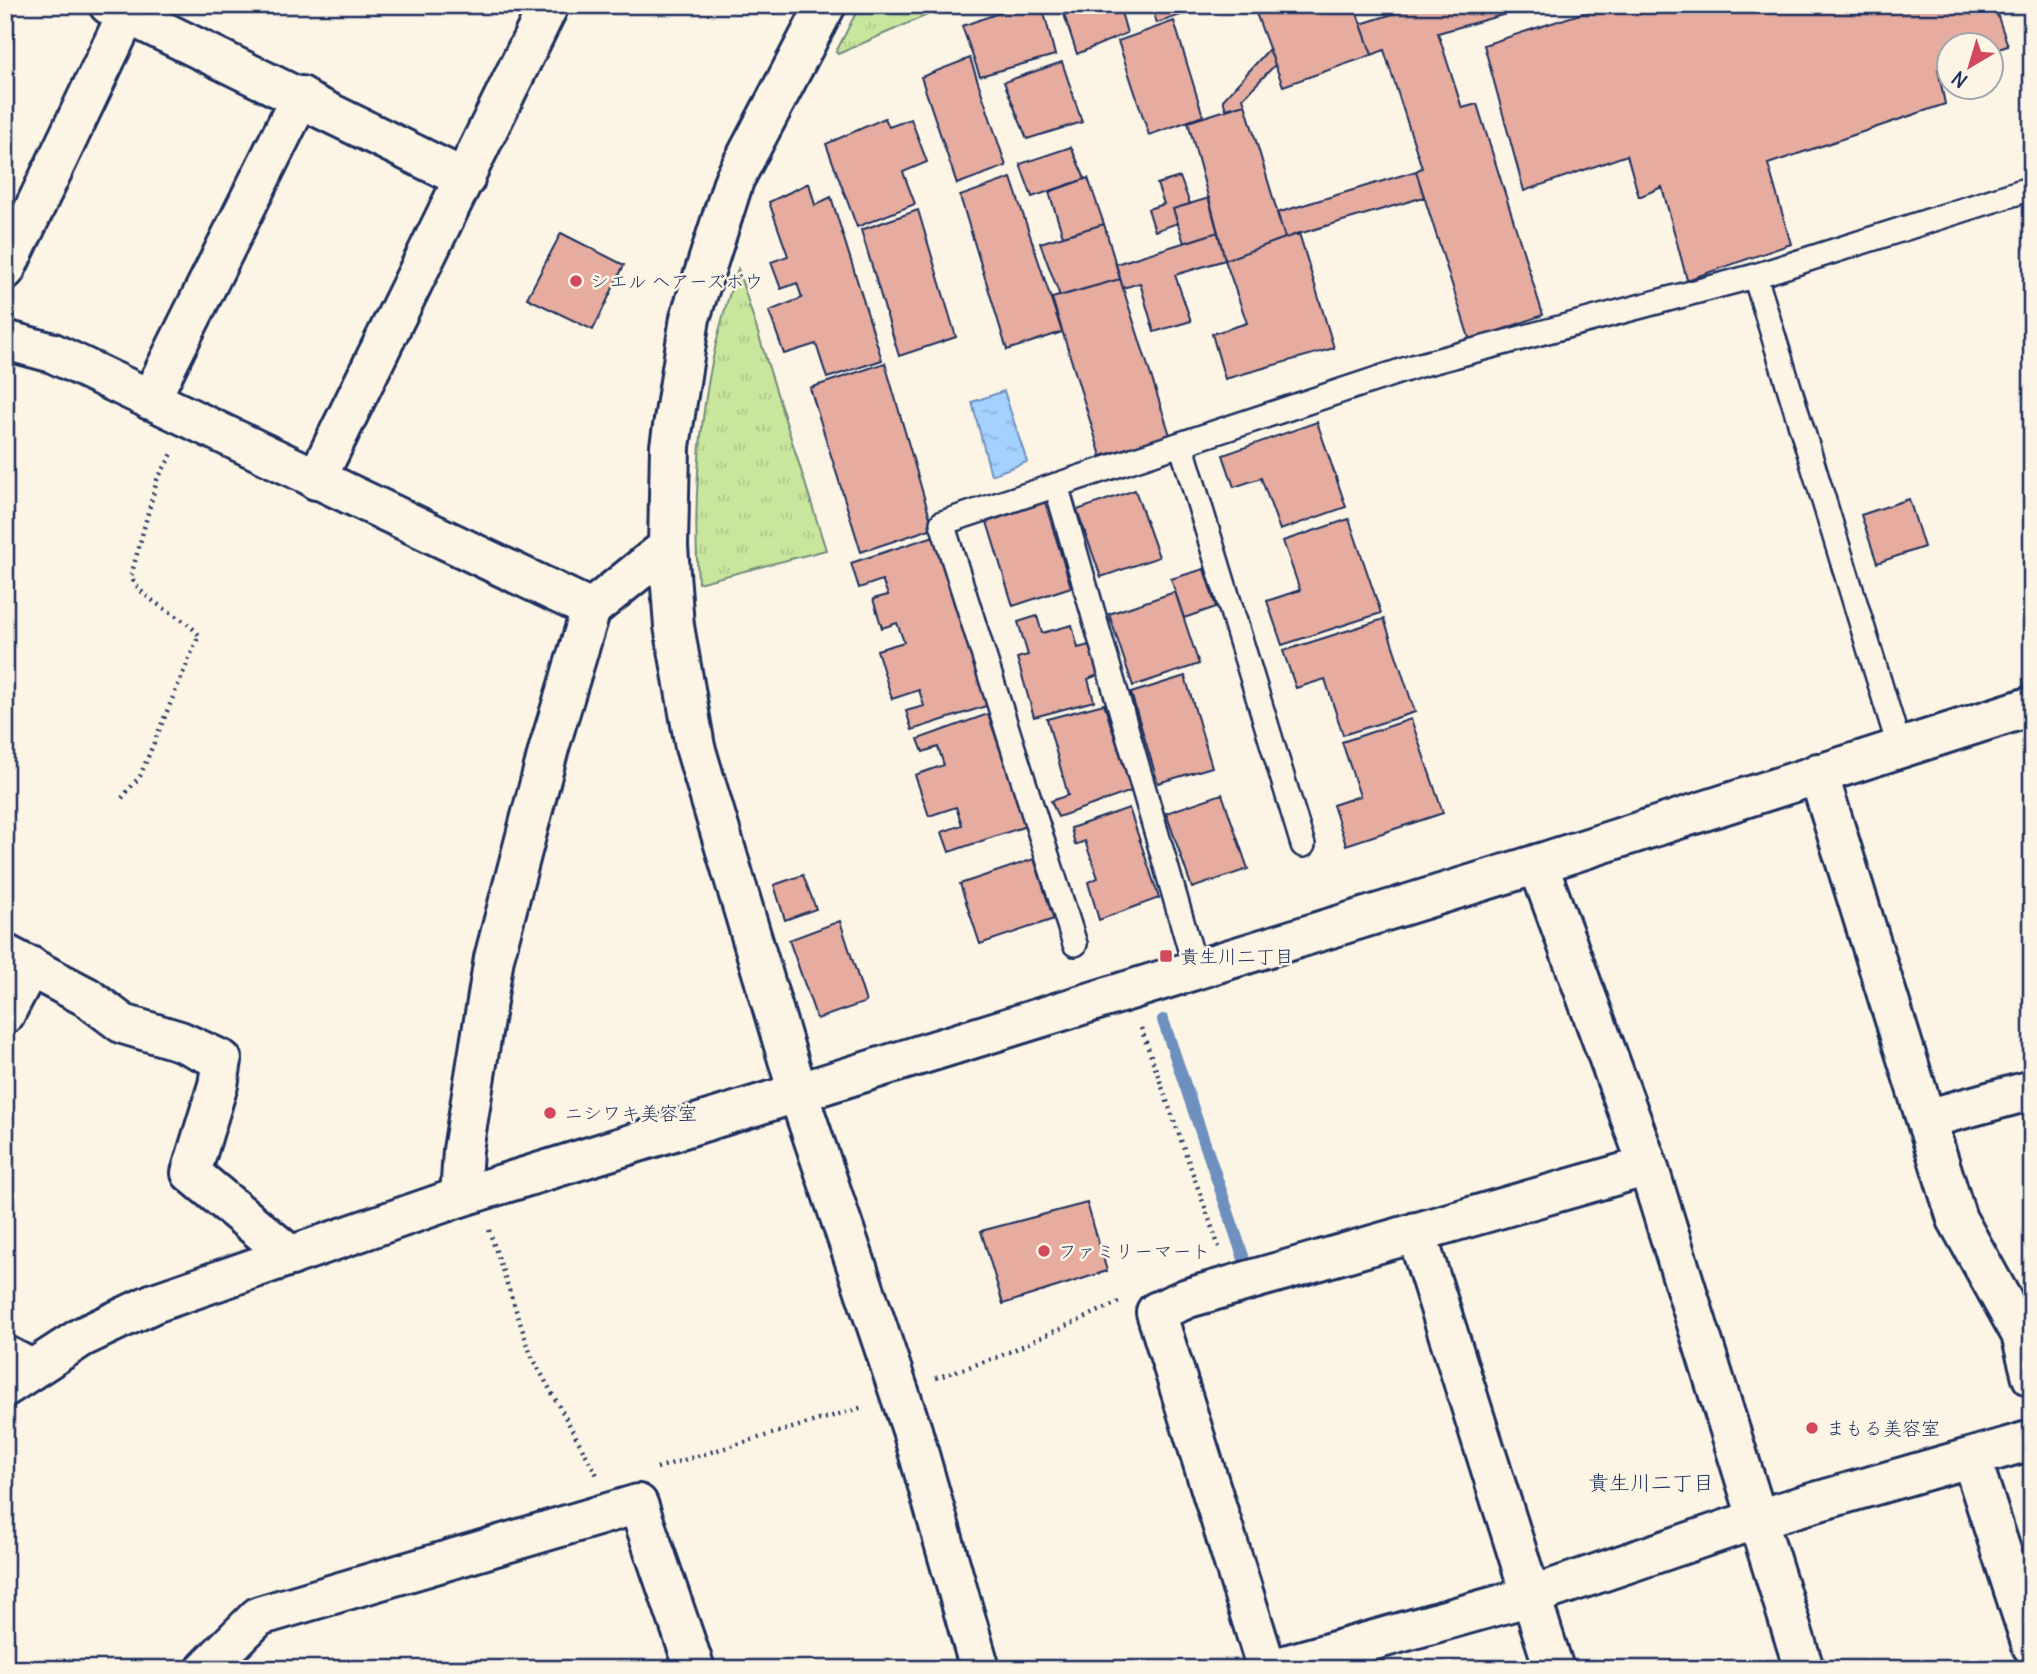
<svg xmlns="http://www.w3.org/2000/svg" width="2037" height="1674" font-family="Delius,'Klee One',sans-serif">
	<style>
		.grass { fill: url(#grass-tufts); stroke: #728a7e; stroke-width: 2 }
		.water { fill: url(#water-ripples); stroke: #6d90be; stroke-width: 2 }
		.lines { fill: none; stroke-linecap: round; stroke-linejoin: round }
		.stream { stroke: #6d90be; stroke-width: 12 }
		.building { fill: #e5ac9f; stroke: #1b2f5e; stroke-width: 2 }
		.lane-casing { stroke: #1b2f5e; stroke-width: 28 }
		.street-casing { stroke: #1b2f5e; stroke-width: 44 }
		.secondary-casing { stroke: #1b2f5e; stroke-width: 44 }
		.path { stroke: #1b2f5e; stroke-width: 4.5; stroke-dasharray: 2 5; stroke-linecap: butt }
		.lane { stroke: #fcf5e5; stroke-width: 23 }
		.street { stroke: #fcf5e5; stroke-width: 38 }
		.secondary { stroke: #fcf5e5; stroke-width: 38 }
		.poi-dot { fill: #d1495b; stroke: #fcf5e5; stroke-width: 2.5 }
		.labels { text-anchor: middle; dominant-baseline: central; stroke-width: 5; stroke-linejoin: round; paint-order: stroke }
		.poi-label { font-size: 19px; fill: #1b2f5e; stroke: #fcf5e5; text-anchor: start }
		.neighbourhood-label { font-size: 21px; fill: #1b2f5e; stroke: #fcf5e5 }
	</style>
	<defs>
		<pattern id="grass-tufts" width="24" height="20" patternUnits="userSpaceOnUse" patternTransform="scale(1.75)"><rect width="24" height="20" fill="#c9e69d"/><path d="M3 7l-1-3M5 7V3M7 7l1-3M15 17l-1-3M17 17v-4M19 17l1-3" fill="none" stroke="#acc68a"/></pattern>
		<pattern id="water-ripples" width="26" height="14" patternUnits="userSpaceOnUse" patternTransform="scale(1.75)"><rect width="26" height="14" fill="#a4d1fe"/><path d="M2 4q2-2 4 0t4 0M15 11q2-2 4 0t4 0" fill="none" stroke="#8db4dc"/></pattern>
	</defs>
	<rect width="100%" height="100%" fill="#fcf5e5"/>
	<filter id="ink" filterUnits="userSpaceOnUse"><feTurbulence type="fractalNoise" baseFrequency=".0143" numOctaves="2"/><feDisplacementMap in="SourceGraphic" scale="14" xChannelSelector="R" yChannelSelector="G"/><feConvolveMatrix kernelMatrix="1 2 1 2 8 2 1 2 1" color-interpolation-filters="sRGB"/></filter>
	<g filter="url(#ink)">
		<!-- grass -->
		<path class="grass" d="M 860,5 L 950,5 L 838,54 L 836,52 Z
			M 738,269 L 826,550 L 698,583 C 692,479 702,368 738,269 Z"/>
		<!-- water -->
		<path class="water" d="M 1004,391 L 1027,462 L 991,475 L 972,402 Z"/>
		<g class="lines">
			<!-- stream -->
			<path class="stream" d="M 1163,1020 L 1244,1259"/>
		</g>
		<!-- building -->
		<path class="building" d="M 1021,5 L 1042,5 L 1055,55 L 980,76 L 962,26 Z
			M 1061,5 L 1119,5 L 1127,33 L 1077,54 Z
			M 1151,5 L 1210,5 L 1157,23 Z
			M 1253,5 L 1354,5 L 1372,55 L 1283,86 Z
			M 1421,5 L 1538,5 L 1438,33 L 1462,108 L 1477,104 L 1543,315 L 1470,341 L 1416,171 L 1422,168 L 1384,50 L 1372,55 L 1361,24 Z
			M 1583,5 L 1994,5 L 2008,46 L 1992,51 L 1992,46 L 1950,46 L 1950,65 L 1938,69 L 1945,104 L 1768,164 L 1791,244 L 1687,280 L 1662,187 L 1639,197 L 1627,155 L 1524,191 L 1484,45 L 1586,12 Z
			M 1174,21 L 1203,116 L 1149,135 L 1118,41 Z
			M 1269,49 L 1275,65 L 1243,98 L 1245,104 L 1226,109 L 1223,100 Z
			M 970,58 L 1006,166 L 957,184 L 921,77 Z
			M 1062,62 L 1082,122 L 1027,139 L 1004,82 Z
			M 1245,104 L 1285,238 L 1225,260 L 1188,122 Z
			M 885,118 L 889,127 L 911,119 L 927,162 L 903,172 L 915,204 L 857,227 L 826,144 Z
			M 1071,147 L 1085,179 L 1032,197 L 1020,164 Z
			M 1416,171 L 1424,197 L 1285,238 L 1277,213 Z
			M 1180,177 L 1190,204 L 1173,209 L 1178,223 L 1155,231 L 1148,209 L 1164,204 L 1157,184 Z
			M 1011,178 L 1062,332 L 1007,350 L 960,196 Z
			M 1088,178 L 1104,224 L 1063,236 L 1049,192 Z
			M 809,183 L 815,205 L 831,197 L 882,360 L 827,378 L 816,344 L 784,354 L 769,311 L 802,298 L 797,283 L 781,289 L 771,262 L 788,256 L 769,202 Z
			M 1209,198 L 1218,232 L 1184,243 L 1173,209 Z
			M 918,210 L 956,337 L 899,356 L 861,230 Z
			M 1104,224 L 1120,279 L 1060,296 L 1040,243 Z
			M 1218,232 L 1225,260 L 1175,275 L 1191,321 L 1154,332 L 1140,283 L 1123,288 L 1116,264 Z
			M 561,233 L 624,265 L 593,330 L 527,298 Z
			M 1299,233 L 1334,348 L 1225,379 L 1212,334 L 1247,323 L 1225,260 Z
			M 1120,279 L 1170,435 L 1101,456 L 1052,298 Z
			M 885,363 L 933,528 L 861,552 L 810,388 Z
			M 1317,422 L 1346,507 L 1280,530 L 1261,478 L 1234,487 L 1223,455 Z
			M 1135,490 L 1159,557 L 1101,577 L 1077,510 Z
			M 1909,499 L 1924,547 L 1877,563 L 1861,515 Z
			M 1045,502 L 1071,587 L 1013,606 L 987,522 Z
			M 1349,519 L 1381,613 L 1282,645 L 1267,601 L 1300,590 L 1283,541 Z
			M 934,536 L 989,705 L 912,730 L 906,711 L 924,706 L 919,690 L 892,699 L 877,650 L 904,642 L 897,623 L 882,628 L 873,599 L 888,595 L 882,580 L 859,588 L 851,563 Z
			M 1204,569 L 1216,607 L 1184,618 L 1171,579 Z
			M 1175,592 L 1199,664 L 1133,686 L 1109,614 Z
			M 1037,616 L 1042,633 L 1072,625 L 1078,648 L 1089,645 L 1098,675 L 1088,679 L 1094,701 L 1034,717 L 1017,658 L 1028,655 L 1018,622 Z
			M 1384,619 L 1415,712 L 1343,735 L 1325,679 L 1296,688 L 1283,651 Z
			M 1185,676 L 1212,767 L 1158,783 L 1131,693 Z
			M 1104,704 L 1132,791 L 1058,817 L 1051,801 L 1068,795 L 1047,719 Z
			M 988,714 L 1026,826 L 949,852 L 942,832 L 962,825 L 956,807 L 929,816 L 915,775 L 944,765 L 938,747 L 923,752 L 918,739 Z
			M 1411,719 L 1443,813 L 1346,845 L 1333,805 L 1360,796 L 1342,742 Z
			M 1222,794 L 1248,869 L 1192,888 L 1166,813 Z
			M 1129,808 L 1159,898 L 1099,920 L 1088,882 L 1098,878 L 1085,841 L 1075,845 L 1071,828 Z
			M 1034,859 L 1054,919 L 980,944 L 960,884 Z
			M 803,875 L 816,909 L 785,920 L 774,885 Z
			M 840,921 L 866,1002 L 817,1019 L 789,940 Z
			M 1087,1203 L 1107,1271 L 1003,1304 L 981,1231 Z"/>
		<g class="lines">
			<defs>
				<path id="lane" d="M 1755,276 L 1899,746
					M 1181,444 L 1303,845
					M 1056,485 L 1196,970
					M 1075,944 L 942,523 L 1416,366 L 1755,276 L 2032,188"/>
				<path id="street" d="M 109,5 L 465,179
					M 5,270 L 127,14
					M 5,340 L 53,353 L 591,609
					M 150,400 L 301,96
					M 316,480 L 549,5
					M 1818,773 L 1957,1219 L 2021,1334 L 2032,1377
					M 1538,864 L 1648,1166 L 1804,1669
					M 5,954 L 87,997 L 123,1024 L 180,1041 L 222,1060 L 218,1085 L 191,1173 L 291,1256
					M 5,1014 L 30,966
					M 1926,1119 L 2032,1090
					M 460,1197 L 463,1150 L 494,958 L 549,748 L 591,609 L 668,547
					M 1416,1232 L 1554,1669
					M 5,1355 L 30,1368
					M 1971,1458 L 2032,1646
					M 206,1669 L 259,1616 L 638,1504 L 695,1669
					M 1267,1669 L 1156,1312 L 1188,1298 L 1648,1166
					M 1271,1669 L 1531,1596 L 1760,1518 L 2032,1440"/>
				<path id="secondary" d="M 826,5 L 734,180 L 690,318 L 670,446 L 668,547 L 674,626 L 695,747 L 798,1093 L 912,1430 L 980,1669
					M 5,1387 L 82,1337 L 154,1303 L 460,1197 L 1538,864 L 2032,706"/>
			</defs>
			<!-- lane casing -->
			<use href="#lane" class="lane-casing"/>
			<!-- street casing -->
			<use href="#street" class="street-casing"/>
			<!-- secondary casing -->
			<use href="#secondary" class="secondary-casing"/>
			<!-- path -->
			<path class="path" d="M 122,798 L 140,776 L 199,635 C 180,612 142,603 131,576 L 157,480 L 172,454
				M 1141,1028 L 1219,1247
				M 489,1230 L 531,1355 L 597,1475
				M 936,1378 L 998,1357 L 1119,1302
				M 657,1468 L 863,1407"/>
			<!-- lane -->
			<use href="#lane" class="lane"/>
			<!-- street -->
			<use href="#street" class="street"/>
			<!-- secondary -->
			<use href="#secondary" class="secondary"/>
		</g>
	</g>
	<!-- markers -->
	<g class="poi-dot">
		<circle cx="576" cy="281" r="7"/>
		<rect x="1159" y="949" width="14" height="14" rx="3.5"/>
		<circle cx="550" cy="1113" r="7"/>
		<circle cx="1044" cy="1251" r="7"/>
		<circle cx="1812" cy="1428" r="7"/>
	</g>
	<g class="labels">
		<!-- poi labels -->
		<g class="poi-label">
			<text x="590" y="281">シエル ヘアーズボウ</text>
			<text x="1180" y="956">貴生川二丁目</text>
			<text x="564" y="1113">ニシワキ美容室</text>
			<text x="1058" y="1251">ファミリーマート</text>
			<text x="1826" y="1428">まもる美容室</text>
		</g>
		<!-- neighbourhood labels -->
		<g class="neighbourhood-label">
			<text x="1651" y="1482">貴生川二丁目</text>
		</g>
	</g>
	<!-- margin -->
	<rect width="2037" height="1674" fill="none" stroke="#fcf5e5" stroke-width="28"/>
	<rect x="14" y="14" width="2009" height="1646" fill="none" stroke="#1b2f5e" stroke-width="2.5" filter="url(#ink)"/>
	<!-- north arrow -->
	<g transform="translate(1970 66) rotate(218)"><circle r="33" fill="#fcf5e5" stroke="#a2a6af" stroke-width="2"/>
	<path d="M0-5L12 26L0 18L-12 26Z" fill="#d1495b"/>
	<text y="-10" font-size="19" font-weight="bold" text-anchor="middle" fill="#1b2f5e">N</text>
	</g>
</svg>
